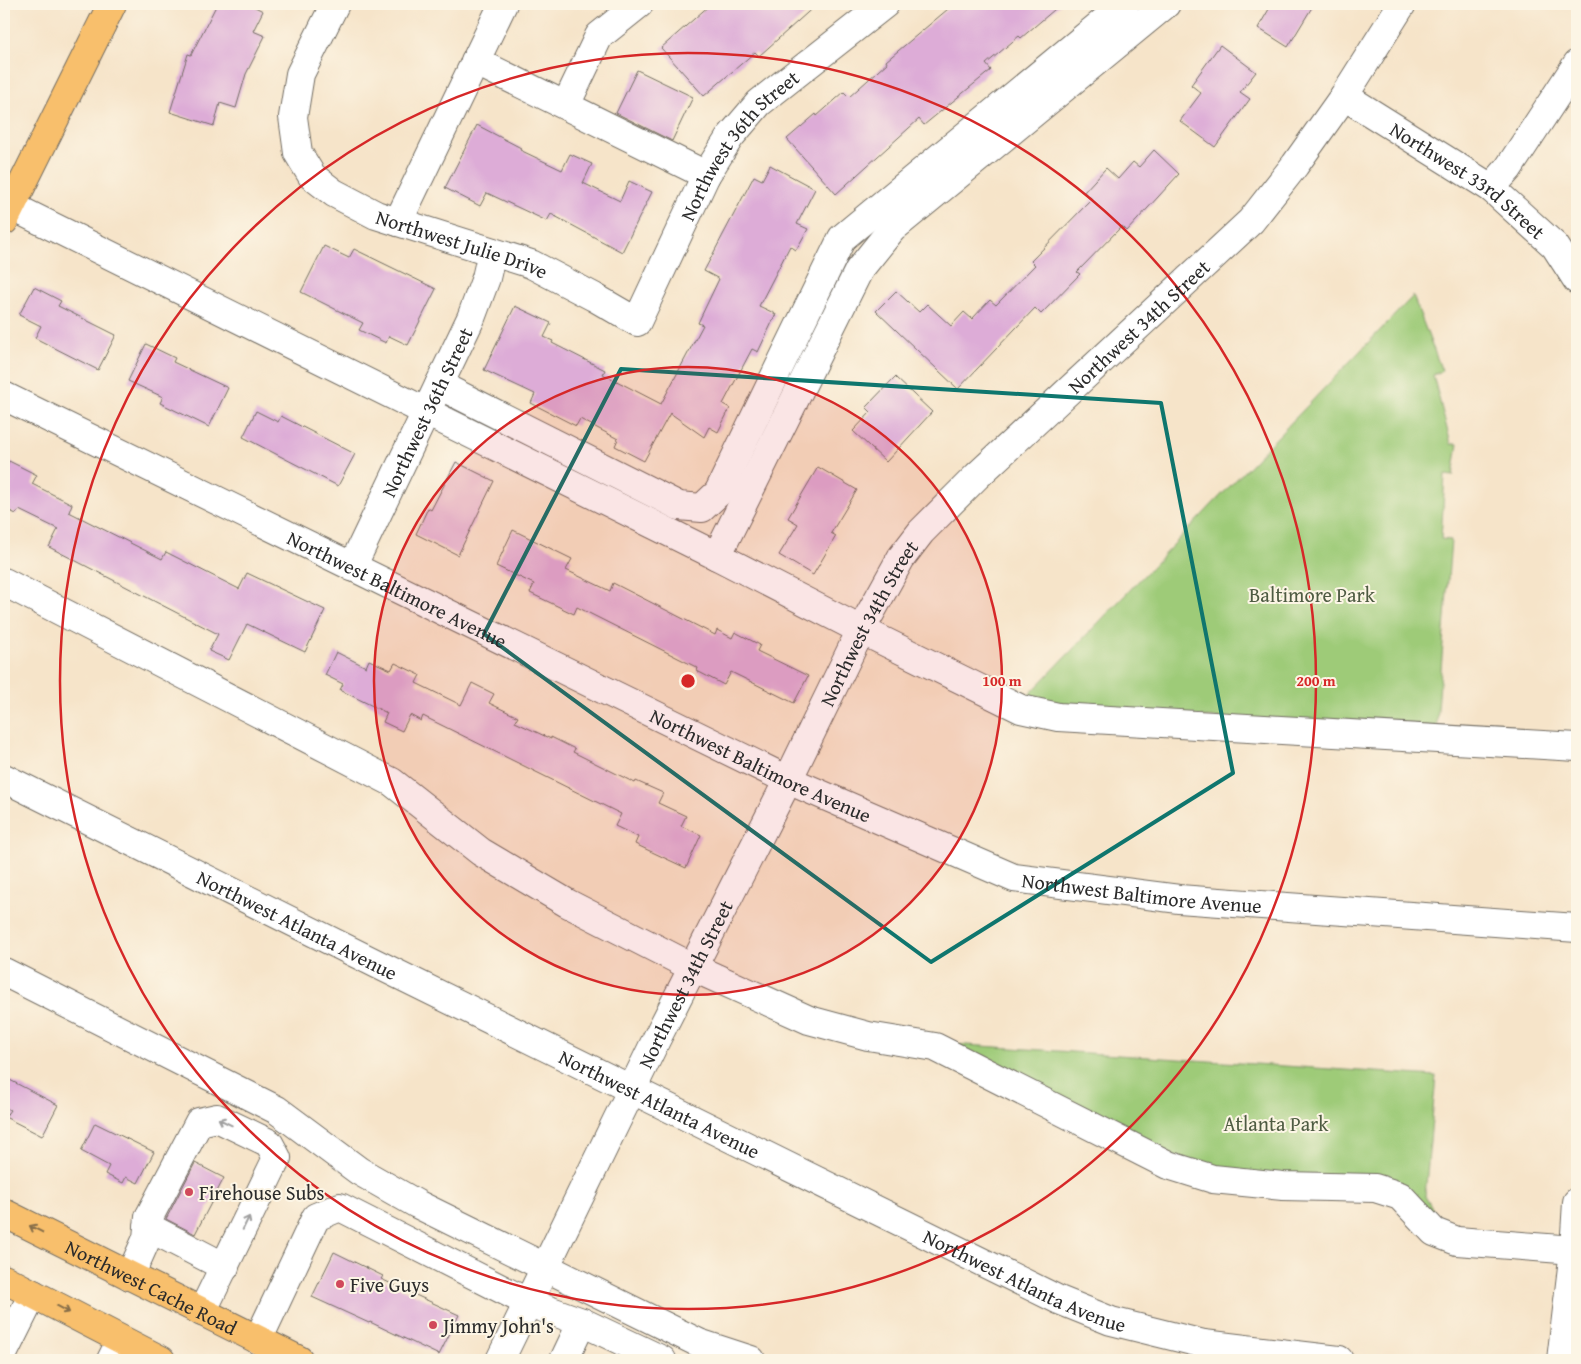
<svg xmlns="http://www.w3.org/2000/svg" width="1581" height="1364" font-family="'Gentium Book Plus',serif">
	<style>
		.green { fill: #9ecb78; stroke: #647b52 }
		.building { fill: #ddacd7 }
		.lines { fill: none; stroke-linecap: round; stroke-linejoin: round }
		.minor-casing { stroke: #726c62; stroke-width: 30 }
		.major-casing { stroke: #726c62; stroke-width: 30 }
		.minor { stroke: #fff; stroke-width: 28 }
		.major { stroke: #f8bf6c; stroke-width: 28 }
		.oneway { stroke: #a0a0a0 }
		.oneway2 { stroke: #876e48 }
		.marked { fill: none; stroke: #0f766e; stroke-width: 4; stroke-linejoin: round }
		.ring { fill: none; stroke: #d62828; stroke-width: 2.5 }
		.poi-dot { fill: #d1495b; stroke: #fcf5e5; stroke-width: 2 }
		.labels { text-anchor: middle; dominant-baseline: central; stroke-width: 4; stroke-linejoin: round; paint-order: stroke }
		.street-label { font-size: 20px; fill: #2b2b2b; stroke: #fcf5e5 }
		.park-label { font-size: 20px; fill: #4e5b42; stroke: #fcf5e5 }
		.poi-label { font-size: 20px; fill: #2b2b2b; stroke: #fcf5e5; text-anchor: start }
		.centre { fill: #d62828; stroke: #fcf5e5; stroke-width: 2.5 }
		.ring-label { font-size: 15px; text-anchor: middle; font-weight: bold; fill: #d62828; stroke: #fcf5e5; stroke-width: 4; stroke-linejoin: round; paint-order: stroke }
	</style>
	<rect width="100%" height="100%" fill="#fcf5e5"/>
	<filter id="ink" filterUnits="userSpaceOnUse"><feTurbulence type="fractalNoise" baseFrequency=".02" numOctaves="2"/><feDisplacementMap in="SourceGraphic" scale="10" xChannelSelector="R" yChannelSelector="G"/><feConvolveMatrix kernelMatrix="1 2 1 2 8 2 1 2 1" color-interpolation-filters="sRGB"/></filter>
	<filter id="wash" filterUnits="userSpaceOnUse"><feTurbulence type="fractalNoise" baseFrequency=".0096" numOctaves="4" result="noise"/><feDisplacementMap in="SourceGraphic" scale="20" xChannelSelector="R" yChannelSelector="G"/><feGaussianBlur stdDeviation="1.12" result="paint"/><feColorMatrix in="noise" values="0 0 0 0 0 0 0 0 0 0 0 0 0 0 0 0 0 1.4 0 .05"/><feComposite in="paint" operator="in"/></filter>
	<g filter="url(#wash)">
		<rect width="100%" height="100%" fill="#f6e4c9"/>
		<!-- green -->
		<path class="green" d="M 1413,296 L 1442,371 L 1433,375 L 1451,444 L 1458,444 L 1453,476 L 1445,475 L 1441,539 L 1451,540 L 1436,735 L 1021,703 Z
			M 951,1044 L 1436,1076 L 1425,1196 L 1444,1230 L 1417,1204 L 1213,1176 Z"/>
		<g id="blocks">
			<!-- building -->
			<path class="building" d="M 217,4 L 249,4 L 263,11 L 253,31 L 265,36 L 246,74 L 236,108 L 220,103 L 214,126 L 170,112 L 188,54 L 191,55 Z
				M 711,4 L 817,4 L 759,56 L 755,52 L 704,96 L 661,48 Z
				M 954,4 L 1061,4 L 1021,38 L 1019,36 L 986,64 L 991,70 L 924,125 L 919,119 L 836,194 L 787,139 L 816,114 L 817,116 L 844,92 L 849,97 L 887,63 L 886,61 Z
				M 1272,4 L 1314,4 L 1288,47 L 1258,28 Z
				M 1220,45 L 1256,72 L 1240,92 L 1250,99 L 1215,147 L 1180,121 L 1201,93 L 1191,85 Z
				M 637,70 L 693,97 L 672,141 L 616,113 Z
				M 477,125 L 521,148 L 520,150 L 562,170 L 570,154 L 592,164 L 583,183 L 620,201 L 629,181 L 652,192 L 622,252 L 551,214 L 547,221 L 487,193 L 480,206 L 445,188 Z
				M 1154,150 L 1179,174 L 1127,231 L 1122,226 L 1077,272 L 1080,274 L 1041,314 L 1035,308 L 958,389 L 876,311 L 896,291 L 919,312 L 927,304 L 951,326 L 964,312 L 972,319 L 990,300 L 996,305 L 1035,265 L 1031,261 L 1092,199 L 1084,192 L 1106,168 L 1118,179 L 1133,162 L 1139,167 Z
				M 770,165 L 815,189 L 797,224 L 808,229 L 796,250 L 790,246 L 759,306 L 776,314 L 758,352 L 752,349 L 723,404 L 730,408 L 718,432 L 709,427 L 704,437 L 670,413 L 644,461 L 615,446 L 618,439 L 580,419 L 576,426 L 531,403 L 535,394 L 484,370 L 515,306 L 551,323 L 544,337 L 553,341 L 552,343 L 605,370 L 603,374 L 661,404 L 703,325 L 698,323 L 719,279 L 704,271 L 754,176 L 762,180 Z
				M 324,246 L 349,258 L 354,249 L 436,289 L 408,345 L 389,336 L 386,343 L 359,330 L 363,323 L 301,292 Z
				M 34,287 L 61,301 L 58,306 L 116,335 L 98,370 L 35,338 L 41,326 L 19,315 Z
				M 146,344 L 175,358 L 173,362 L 228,388 L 209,427 L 160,403 L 163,397 L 128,381 Z
				M 895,377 L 932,412 L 886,462 L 853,431 L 871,412 L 866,407 Z
				M 256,411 L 278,422 L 281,416 L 355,454 L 338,486 L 243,437 Z
				M 9,461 L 37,475 L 32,484 L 72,504 L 69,512 L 162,559 L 166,552 L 239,589 L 247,573 L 325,610 L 305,652 L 247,624 L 229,660 L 209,651 L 218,634 L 49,547 L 58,529 L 19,510 L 16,514 L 4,508 L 4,471 Z
				M 456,462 L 494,481 L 458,555 L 416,534 L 428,508 L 431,510 Z
				M 818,467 L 857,490 L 831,533 L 836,536 L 813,575 L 779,555 L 798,524 L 788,518 Z
				M 513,530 L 572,559 L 566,570 L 610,591 L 613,583 L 715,635 L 717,630 L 732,638 L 735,632 L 760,645 L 757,651 L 808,676 L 794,703 L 731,672 L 724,685 L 697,671 L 698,668 L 577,607 L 574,614 L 530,593 L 534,584 L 496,566 Z
				M 336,652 L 366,667 L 369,660 L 391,670 L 395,663 L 420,675 L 416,683 L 461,705 L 472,683 L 494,694 L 489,703 L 518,717 L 515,722 L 551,739 L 551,737 L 575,749 L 573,752 L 635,783 L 636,781 L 663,793 L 658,803 L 686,816 L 681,826 L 701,835 L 686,868 L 635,844 L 638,837 L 615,826 L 621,814 L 423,716 L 421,721 L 410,715 L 402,731 L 383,722 L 387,713 L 340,690 L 343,684 L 325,675 Z
				M 4,1077 L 58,1105 L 42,1136 L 5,1117 L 10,1110 L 4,1107 Z
				M 95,1123 L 154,1152 L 138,1183 L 126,1177 L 123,1183 L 105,1174 L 109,1166 L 81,1151 Z
				M 195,1163 L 224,1178 L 195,1234 L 166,1219 Z
				M 334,1252 L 383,1276 L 381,1279 L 459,1315 L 439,1355 L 370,1322 L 369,1323 L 312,1297 Z"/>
		</g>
	</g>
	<g filter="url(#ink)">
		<use href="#blocks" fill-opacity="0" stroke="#726c62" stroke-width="1"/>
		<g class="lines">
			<defs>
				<g id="minor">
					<path id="s1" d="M 335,4 L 300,74 L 293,117 L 298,153 L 312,176 L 334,193 L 376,215 L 531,264 L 594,297 L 637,322 L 706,175 L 730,137 L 759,103 L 885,4"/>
					<path d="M 475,61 L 706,175"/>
					<path id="s2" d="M 1344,96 L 1491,188 L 1555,246 L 1577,280"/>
					<path d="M 566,105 L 599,36 L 639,4"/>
					<path d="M 1491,188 L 1508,169 L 1577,64"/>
					<path d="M 11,206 L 717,556 L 859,270 L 892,229 L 1166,4"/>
					<path d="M 398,222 L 503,4"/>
					<path d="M 439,385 L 679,506 L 702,508 L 718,493 L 842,238 L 1125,4"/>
					<path id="s3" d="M 4,396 L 788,780 L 1014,878 L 1179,899 L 1577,928"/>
					<path d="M 717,556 L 861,630 L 1021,709 L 1058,717 L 1577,747"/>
					<path id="s4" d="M 352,567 L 471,318 L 486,278 L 492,252"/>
					<path d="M 4,582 L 392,782 L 481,852 L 567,903 L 694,968 L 809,1020 L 868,1036 L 935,1047 L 1168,1165 L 1213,1179 L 1283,1186 L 1375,1188 L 1400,1196 L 1434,1232 L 1457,1241 L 1574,1250"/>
					<path id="s5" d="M 4,778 L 377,964 L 1059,1300 L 1111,1321 L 1204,1344 L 1339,1360"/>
					<path d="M 4,972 L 277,1110 L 359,1171 L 417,1204 L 699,1343 L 751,1360"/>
					<path d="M 148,1227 L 225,1267"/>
					<path d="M 130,1276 L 147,1238 L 149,1217 L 199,1122 L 217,1118 L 269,1143 L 277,1158 L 202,1312"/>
					<path d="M 258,1340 L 316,1217 L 340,1207 L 529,1303 L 582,1322 L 662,1360"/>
					<path d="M 4,1352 L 33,1294"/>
					<path d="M 111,1360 L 121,1340"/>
					<path id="s6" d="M 500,1360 L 656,1040 L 788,780 L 861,630 L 901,558 L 921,532 L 977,476 L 1251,221 L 1295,165 L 1344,96 L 1402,4"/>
					<path d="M 564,1360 L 582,1322"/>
					<path d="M 1561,1360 L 1574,1250 L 1577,1202"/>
				</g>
				<g id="major">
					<path d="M 4,221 L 112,4"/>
					<path id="s7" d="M 4,1213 L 299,1360"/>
					<path d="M 4,1279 L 161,1360"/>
				</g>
			</defs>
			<!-- minor casing -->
			<use href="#minor" class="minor-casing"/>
			<!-- major casing -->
			<use href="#major" class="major-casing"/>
			<!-- minor -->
			<use href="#minor" class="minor"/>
			<!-- major -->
			<use href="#major" class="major"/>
		</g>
		<!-- one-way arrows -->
		<defs><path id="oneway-shaft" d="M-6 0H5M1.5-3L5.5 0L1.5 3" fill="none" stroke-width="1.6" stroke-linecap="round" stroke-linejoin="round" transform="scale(1.25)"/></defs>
		<g class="oneway">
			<use href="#oneway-shaft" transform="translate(225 1122) rotate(-154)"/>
			<use href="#oneway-shaft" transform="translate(246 1223) rotate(-64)"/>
		</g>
		<g class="oneway2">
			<use href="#oneway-shaft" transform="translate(36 1229) rotate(-153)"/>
			<use href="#oneway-shaft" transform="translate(63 1309) rotate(28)"/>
		</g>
	</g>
	<!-- marked area -->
	<path class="marked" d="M 621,369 L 1161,403 L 1233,773 L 931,962 L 484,634 Z"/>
	<!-- distance rings -->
	<circle cx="688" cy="681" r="314" fill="#d62828" fill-opacity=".12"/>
	<g class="ring">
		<circle cx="688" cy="681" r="314"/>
		<circle cx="688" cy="681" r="628"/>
	</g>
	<!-- markers -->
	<g class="poi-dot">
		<circle cx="189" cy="1192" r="5"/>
		<circle cx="340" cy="1284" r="5"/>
		<circle cx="433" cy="1325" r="5"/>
	</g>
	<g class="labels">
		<!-- street labels -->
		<g class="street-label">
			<text stroke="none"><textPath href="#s1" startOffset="750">Northwest 36th Street</textPath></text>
			<text stroke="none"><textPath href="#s2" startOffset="150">Northwest 33rd Street</textPath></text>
			<text stroke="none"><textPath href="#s1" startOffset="351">Northwest Julie Drive</textPath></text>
			<text stroke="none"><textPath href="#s6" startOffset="1229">Northwest 34th Street</textPath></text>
			<text stroke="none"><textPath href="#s4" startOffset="172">Northwest 36th Street</textPath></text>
			<text stroke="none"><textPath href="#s3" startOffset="438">Northwest Baltimore Avenue</textPath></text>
			<text stroke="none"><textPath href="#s6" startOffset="824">Northwest 34th Street</textPath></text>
			<text stroke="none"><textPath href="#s3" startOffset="842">Northwest Baltimore Avenue</textPath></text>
			<text stroke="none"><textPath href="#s3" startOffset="1248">Northwest Baltimore Avenue</textPath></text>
			<text stroke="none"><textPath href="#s5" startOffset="328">Northwest Atlanta Avenue</textPath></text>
			<text stroke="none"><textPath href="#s6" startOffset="419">Northwest 34th Street</textPath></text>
			<text stroke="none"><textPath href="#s5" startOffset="732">Northwest Atlanta Avenue</textPath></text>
			<text stroke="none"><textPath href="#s5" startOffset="1138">Northwest Atlanta Avenue</textPath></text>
			<text stroke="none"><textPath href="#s7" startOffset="165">Northwest Cache Road</textPath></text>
		</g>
		<!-- park labels -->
		<g class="park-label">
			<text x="1312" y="594">Baltimore Park</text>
			<text x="1276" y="1123">Atlanta Park</text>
		</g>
		<!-- poi labels -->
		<g class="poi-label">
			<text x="199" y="1192">Firehouse Subs</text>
			<text x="350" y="1284">Five Guys</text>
			<text x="443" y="1325">Jimmy John's</text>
		</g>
	</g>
	<circle cx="688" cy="681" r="8" class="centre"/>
	<g class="ring-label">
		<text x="1002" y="686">100 m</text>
		<text x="1316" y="686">200 m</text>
	</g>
	<!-- margin -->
	<rect width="1581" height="1364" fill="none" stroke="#fcf5e5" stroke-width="20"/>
</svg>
